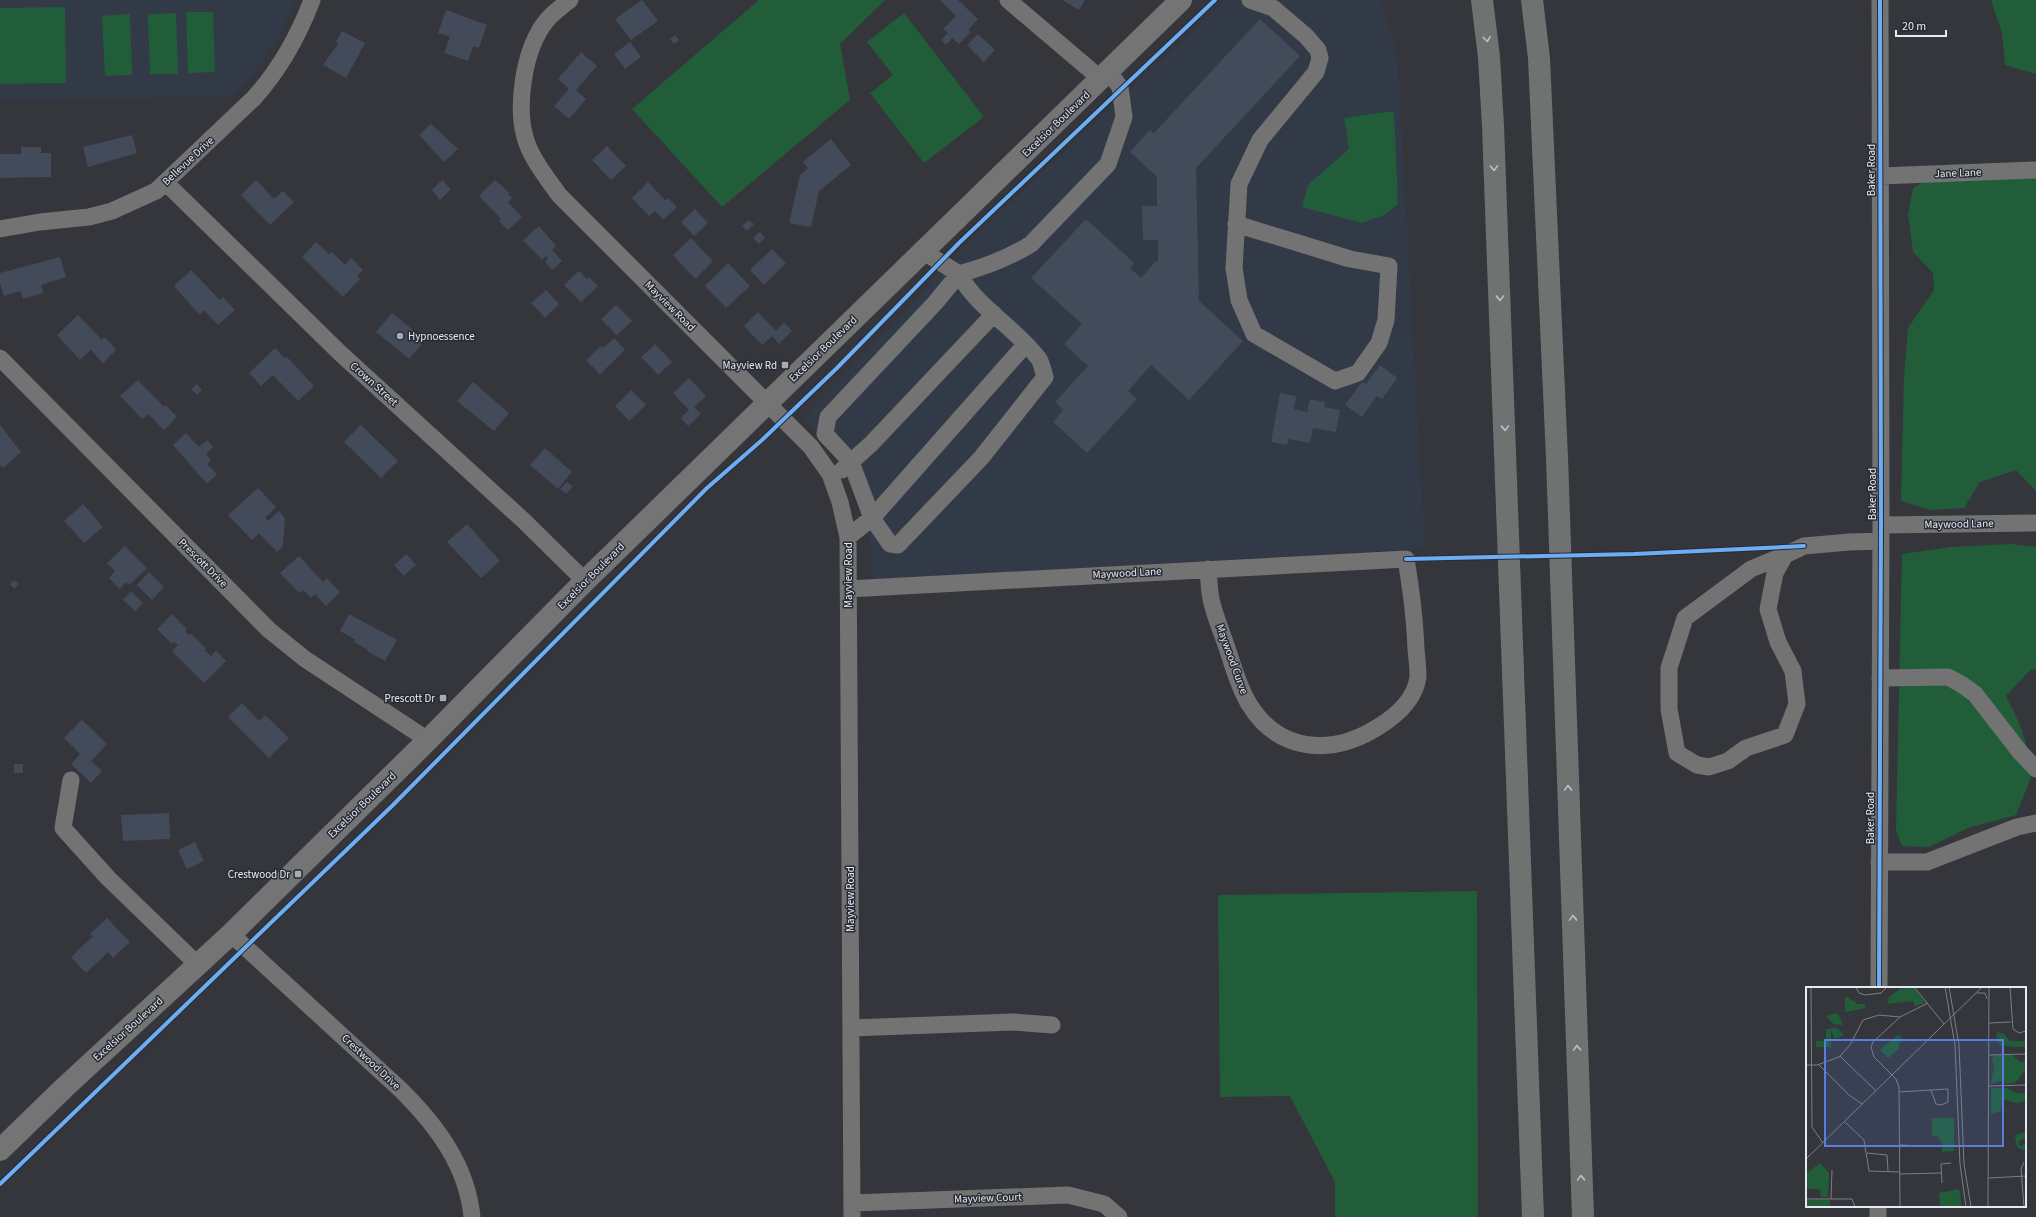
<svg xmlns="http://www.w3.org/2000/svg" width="2036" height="1217" font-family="'Source Sans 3',sans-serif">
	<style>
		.built { fill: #323a48 }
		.green { fill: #225d39 }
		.building { fill: #434a5a }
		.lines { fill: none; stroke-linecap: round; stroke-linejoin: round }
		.minor { stroke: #747373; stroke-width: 17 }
		.major { stroke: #757475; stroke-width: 22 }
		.highway { stroke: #707272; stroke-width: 22 }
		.cycleway-casing { stroke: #262b35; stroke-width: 6 }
		.cycleway { stroke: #6dadf4; stroke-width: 4 }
		.oneway { stroke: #bdc0c4 }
		.poi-dot { fill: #a8abb1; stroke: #262b35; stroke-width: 1.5 }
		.labels { text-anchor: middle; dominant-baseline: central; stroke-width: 3; stroke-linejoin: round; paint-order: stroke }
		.street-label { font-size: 11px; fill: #e7eaf0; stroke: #262b35 }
		.poi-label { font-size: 11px; fill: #e7eaf0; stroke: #262b35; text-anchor: end }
		.inset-road { fill: none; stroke: #7c7e84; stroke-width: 1 }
		.view { fill: #5a7ddf; fill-opacity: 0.15; stroke: #5a7ddf; stroke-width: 2 }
		.inset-edge { fill: none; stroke: #e7eaf0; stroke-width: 2 }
	</style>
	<rect width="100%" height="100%" fill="#34363c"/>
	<!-- built -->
	<path class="built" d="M 0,0 L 295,0 L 279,37 L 252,76 L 229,97 L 0,99 Z
		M 1225,0 L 1380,0 L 1397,50 L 1425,548 L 873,580 L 869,529 L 855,485 L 832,447 L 803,419 L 974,237 Z"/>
	<!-- green -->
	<path class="green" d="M 759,0 L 885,0 L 840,44 L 850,100 L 722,207 L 632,109 Z
		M 1991,0 L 2036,0 L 2036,74 L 2005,65 L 2002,33 Z
		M 65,7 L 66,83 L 0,84 L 0,8 Z
		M 186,12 L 213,12 L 215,72 L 188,73 Z
		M 176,13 L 178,74 L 150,74 L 148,14 Z
		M 904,13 L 984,117 L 924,163 L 870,93 L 893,75 L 867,42 Z
		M 130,14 L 132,75 L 105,76 L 102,16 Z
		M 1394,111 L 1398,204 L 1384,215 L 1362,223 L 1302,207 L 1308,185 L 1349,149 L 1344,118 Z
		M 2036,170 L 2036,491 L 2016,470 L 1980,482 L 1964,508 L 1931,510 L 1901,501 L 1904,377 L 1908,328 L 1934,290 L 1933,273 L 1913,252 L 1908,215 L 1913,188 L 1938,174 Z
		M 2011,544 L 2036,547 L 2036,669 L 2030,670 L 2006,696 L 2020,725 L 2034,770 L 2016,815 L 1968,828 L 1929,847 L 1902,846 L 1896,831 L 1902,554 L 1951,547 Z
		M 1477,891 L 1478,1217 L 1335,1217 L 1335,1182 L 1290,1096 L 1220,1097 L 1218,895 Z"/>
	<!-- building -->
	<path class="building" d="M 642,0 L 658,21 L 631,40 L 615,19 Z
		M 940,0 L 958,0 L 978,19 L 968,30 L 971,32 L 959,44 L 952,38 L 946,45 L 941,40 L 948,33 L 943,29 L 956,16 Z
		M 1062,0 L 1085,0 L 1079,10 Z
		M 446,10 L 487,25 L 479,48 L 473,46 L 468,61 L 444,53 L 450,37 L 438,33 Z
		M 1260,19 L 1300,56 L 1196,168 L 1199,301 L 1243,341 L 1189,400 L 1151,365 L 1128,391 L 1137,399 L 1087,453 L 1053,422 L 1063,410 L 1055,402 L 1088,366 L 1064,344 L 1082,324 L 1031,278 L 1086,219 L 1134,263 L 1130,268 L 1141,278 L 1156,261 L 1158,263 L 1158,240 L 1143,240 L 1142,206 L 1157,206 L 1157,177 L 1130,152 L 1150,130 L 1154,133 Z
		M 342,31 L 365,43 L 346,78 L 323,65 L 338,44 L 336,42 Z
		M 978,34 L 995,50 L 984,62 L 967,45 Z
		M 675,35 L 679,40 L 674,44 L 670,39 Z
		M 630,42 L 641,57 L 625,69 L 614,54 Z
		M 581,52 L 597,66 L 576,90 L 586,99 L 569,119 L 554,106 L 569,89 L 558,79 Z
		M 431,124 L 458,149 L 444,162 L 419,135 Z
		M 132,135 L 137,153 L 88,167 L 83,147 Z
		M 831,139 L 851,165 L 819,191 L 811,227 L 789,223 L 800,175 L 808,168 L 803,162 Z
		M 607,146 L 626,166 L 611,180 L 592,160 Z
		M 21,147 L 41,147 L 41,153 L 51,153 L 51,177 L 0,178 L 0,154 L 21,154 Z
		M 256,180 L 274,199 L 283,191 L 294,202 L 270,225 L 241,195 Z
		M 442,180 L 451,189 L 440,200 L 432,190 Z
		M 495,180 L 510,193 L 508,194 L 512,198 L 508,202 L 522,217 L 508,230 L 499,221 L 501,219 L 479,196 Z
		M 648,182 L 665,200 L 668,198 L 677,207 L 663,220 L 655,211 L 649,216 L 632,198 Z
		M 695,209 L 708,223 L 694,236 L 681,222 Z
		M 749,220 L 754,224 L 747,231 L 742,226 Z
		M 539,226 L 556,246 L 552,250 L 562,261 L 552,270 L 545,262 L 548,258 L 546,256 L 542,260 L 523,240 Z
		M 760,232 L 765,238 L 759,244 L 753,238 Z
		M 691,238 L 713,261 L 695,279 L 673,255 Z
		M 316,242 L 329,254 L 332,252 L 345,265 L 351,258 L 363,270 L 357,276 L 360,279 L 343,297 L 302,257 Z
		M 772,249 L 786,263 L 764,285 L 750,270 Z
		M 60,257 L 66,277 L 41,285 L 43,293 L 23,299 L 20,291 L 4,296 L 0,283 L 0,273 Z
		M 728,263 L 750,286 L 726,308 L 705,286 Z
		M 191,270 L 220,300 L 223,297 L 235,310 L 218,325 L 204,310 L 200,315 L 174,286 Z
		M 579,271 L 587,279 L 589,277 L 598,286 L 581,302 L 564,285 Z
		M 546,290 L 559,304 L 545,318 L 531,303 Z
		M 616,305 L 632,321 L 617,335 L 601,319 Z
		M 758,312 L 776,331 L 784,323 L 792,331 L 779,344 L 772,336 L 762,345 L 744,326 Z
		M 392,313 L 425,340 L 409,359 L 376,332 Z
		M 78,315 L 102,340 L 105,337 L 116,350 L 103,363 L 91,350 L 80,360 L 57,335 Z
		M 614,338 L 625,350 L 600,374 L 586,360 L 601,346 L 603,348 Z
		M 655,344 L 672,362 L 658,375 L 641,357 Z
		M 275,348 L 285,358 L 287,357 L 314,386 L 298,401 L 273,375 L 261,386 L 249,373 Z
		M 1380,365 L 1397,378 L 1382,399 L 1377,396 L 1362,417 L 1345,405 L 1362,382 L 1366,384 Z
		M 689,378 L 706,396 L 694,407 L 701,414 L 688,426 L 681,418 L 689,410 L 673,393 Z
		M 138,380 L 164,407 L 166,405 L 177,417 L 164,430 L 148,414 L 142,419 L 120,396 Z
		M 473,382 L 509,413 L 494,431 L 457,401 Z
		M 197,384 L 202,390 L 197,395 L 191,389 Z
		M 631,390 L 646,405 L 629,421 L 615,406 Z
		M 1280,393 L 1296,396 L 1294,409 L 1307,412 L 1310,399 L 1325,402 L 1324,407 L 1340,410 L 1336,432 L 1313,428 L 1310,443 L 1288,439 L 1287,445 L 1271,442 Z
		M 0,425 L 21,452 L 3,468 L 0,465 Z
		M 361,425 L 398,461 L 381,478 L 344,442 Z
		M 186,433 L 199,447 L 207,440 L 213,447 L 206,454 L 211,460 L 207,464 L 217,474 L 207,484 L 173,445 Z
		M 545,448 L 572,472 L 558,489 L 530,465 Z
		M 567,482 L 573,486 L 566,494 L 560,489 Z
		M 258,488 L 276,507 L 265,518 L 268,521 L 279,511 L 285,518 L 283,546 L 277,552 L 259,533 L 252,540 L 228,515 Z
		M 83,504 L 103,527 L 84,543 L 64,521 Z
		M 467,524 L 500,561 L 481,578 L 447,542 Z
		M 125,546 L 147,568 L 129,585 L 126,582 L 120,589 L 109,578 L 115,571 L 107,563 Z
		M 406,554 L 416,565 L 404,576 L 394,565 Z
		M 299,556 L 323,582 L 327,578 L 340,592 L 326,606 L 315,594 L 311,598 L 303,590 L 299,593 L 280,573 Z
		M 149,572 L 164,587 L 152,600 L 137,585 Z
		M 14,580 L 19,584 L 14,589 L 10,584 Z
		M 131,591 L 143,603 L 135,611 L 123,600 Z
		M 172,614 L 187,629 L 185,631 L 189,635 L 190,633 L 206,648 L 204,650 L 211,656 L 216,651 L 226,661 L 204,683 L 172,651 L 178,645 L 174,642 L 172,644 L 157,629 Z
		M 349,614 L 397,640 L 385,661 L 367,651 L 368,650 L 354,642 L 356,640 L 340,631 Z
		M 242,703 L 259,721 L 265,715 L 289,738 L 269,758 L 228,717 Z
		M 82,720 L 107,744 L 91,761 L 102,771 L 91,783 L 71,764 L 80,754 L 64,738 Z
		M 14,764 L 23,764 L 23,773 L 14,773 Z
		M 169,813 L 170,839 L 123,841 L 121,815 Z
		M 195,842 L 204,861 L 187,869 L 178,850 Z
		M 107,918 L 130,942 L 113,958 L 108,952 L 86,973 L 71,957 L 93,936 L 90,934 Z"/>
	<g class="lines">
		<!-- minor -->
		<path class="minor" d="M 570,0 C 562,6 553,13 547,20 C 523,49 514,112 528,146 C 535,164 548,179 559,195 L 811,447 L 830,474 L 840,502 L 848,537 L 852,1217
			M 1008,0 L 1101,79
			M 1880,176 L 2036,170
			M 166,183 L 340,353 L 523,520 L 585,581
			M 1236,224 L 1350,259 L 1389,266 L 1386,320 L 1379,343 L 1358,373 L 1335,381 L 1254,334 L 1239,300 L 1234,268 L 1239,184 L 1260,140 L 1316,72 L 1320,58 L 1318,50 L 1306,36 L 1273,8 L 1250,0
			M 0,229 L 40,222 L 89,217 L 112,211 L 156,191 L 254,98 C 280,69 298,37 312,0
			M 924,252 L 959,274 C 985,267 1009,258 1031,244 L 1108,164 L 1124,117 L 1120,87 L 1109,72
			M 0,358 L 269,630 L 305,659 L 428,740
			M 842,470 L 871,444 L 994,314
			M 1881,525 L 2036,523
			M 848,537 L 872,518 L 890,544 L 898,545 L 981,458 L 1045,377 C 1043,371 1042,364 1039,359 C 1016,328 977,308 959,274 L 935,303 L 828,417 L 825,434 L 851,462 L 872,518 L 1025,345
			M 1785,555 L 1751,569 L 1685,618 L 1669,668 L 1669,709 L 1677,753 L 1697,765 L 1709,767 L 1728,761 L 1746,748 L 1785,735 L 1797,704 L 1793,671 L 1778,642 L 1768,609 L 1775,573 L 1785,555 L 1804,546 L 1849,542 L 1881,541
			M 848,589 L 1406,559 C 1411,589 1415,619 1416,650 C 1417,658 1418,668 1418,677 C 1415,700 1396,716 1378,727 C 1332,756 1279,753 1249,704 C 1238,686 1233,665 1226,645 C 1221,630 1214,614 1211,599 C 1209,589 1209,579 1208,569
			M 1880,678 L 1948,677 L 1961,684 L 1975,694 L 2020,752 L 2036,769
			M 71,780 L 63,828 L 108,878 L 198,965
			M 1879,862 L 1927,862 L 2017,827 L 2036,823
			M 231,934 L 401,1090 C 436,1125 467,1165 472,1217
			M 1879,988 L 1881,525 L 1880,0
			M 851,1028 L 1013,1022 L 1052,1025
			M 852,1203 L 1068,1195 L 1104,1204 L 1119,1217
			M 1878,1217 L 1878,1206"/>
		<!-- major -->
		<path class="major" d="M 0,1150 L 65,1087 L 231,934 L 428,740 L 585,581 L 1181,0"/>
		<!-- highway -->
		<path class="highway" d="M 1482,0 L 1489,57 L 1493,126 L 1533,1217
			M 1532,0 L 1539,58 L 1557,458 L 1583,1217"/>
		<defs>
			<path id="cycleway" d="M 1406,559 L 1634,554 L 1804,546
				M 1879,988 L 1881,525 L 1880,0
				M 0,1184 L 392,806 L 707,488 L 762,440 L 837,368 L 959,243 L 1215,0"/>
		</defs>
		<!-- cycleway casing -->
		<use href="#cycleway" class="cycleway-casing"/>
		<!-- cycleway -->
		<use href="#cycleway" class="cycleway"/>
	</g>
	<!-- one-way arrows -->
	<defs><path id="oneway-chevron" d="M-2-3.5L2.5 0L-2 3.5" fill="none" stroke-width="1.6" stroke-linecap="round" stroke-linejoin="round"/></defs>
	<g class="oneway">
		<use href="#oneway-chevron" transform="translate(1487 39) rotate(83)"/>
		<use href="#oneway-chevron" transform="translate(1494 168) rotate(88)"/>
		<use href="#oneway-chevron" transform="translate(1500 298) rotate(88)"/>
		<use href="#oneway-chevron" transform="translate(1505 428) rotate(88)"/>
		<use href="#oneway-chevron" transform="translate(1568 788) rotate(-92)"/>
		<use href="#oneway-chevron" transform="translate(1573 918) rotate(-92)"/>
		<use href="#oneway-chevron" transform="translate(1577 1048) rotate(-92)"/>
		<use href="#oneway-chevron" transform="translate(1581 1178) rotate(-92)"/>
	</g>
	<!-- markers -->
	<g class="poi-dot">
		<circle cx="400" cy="336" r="4"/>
		<rect x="781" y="361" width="8" height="8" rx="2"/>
		<rect x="439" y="694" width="8" height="8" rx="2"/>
		<rect x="294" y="870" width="8" height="8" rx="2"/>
	</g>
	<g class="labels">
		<!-- street labels -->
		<g class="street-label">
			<text transform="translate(1056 124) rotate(-44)">Excelsior Boulevard</text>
			<text transform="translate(188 161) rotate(-43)">Bellevue Drive</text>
			<text transform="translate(1871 170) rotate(-90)">Baker Road</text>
			<text transform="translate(1958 173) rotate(-2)">Jane Lane</text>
			<text transform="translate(670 306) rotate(45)">Mayview Road</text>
			<text transform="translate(823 349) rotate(-44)">Excelsior Boulevard</text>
			<text transform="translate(374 384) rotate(42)">Crown Street</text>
			<text transform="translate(1872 494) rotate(-90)">Baker Road</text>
			<text transform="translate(1959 524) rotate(-1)">Maywood Lane</text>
			<text transform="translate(203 563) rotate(45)">Prescott Drive</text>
			<text transform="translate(1127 573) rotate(-3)">Maywood Lane</text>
			<text transform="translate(848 575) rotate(-90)">Mayview Road</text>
			<text transform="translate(591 576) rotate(-45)">Excelsior Boulevard</text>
			<text transform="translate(1232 659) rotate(70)">Maywood Curve</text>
			<text transform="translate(362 805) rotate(-44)">Excelsior Boulevard</text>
			<text transform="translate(1870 818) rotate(-90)">Baker Road</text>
			<text transform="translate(850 899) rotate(-90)">Mayview Road</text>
			<text transform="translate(128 1029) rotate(-42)">Excelsior Boulevard</text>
			<text transform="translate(371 1062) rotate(43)">Crestwood Drive</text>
			<text transform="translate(988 1198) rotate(-2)">Mayview Court</text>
		</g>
		<!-- poi labels -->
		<g class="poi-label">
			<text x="408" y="336" text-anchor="start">Hypnoessence</text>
			<text x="777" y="365">Mayview Rd</text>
			<text x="435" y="698">Prescott Dr</text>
			<text x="290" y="874">Crestwood Dr</text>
		</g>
	</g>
	<!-- overview -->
	<g transform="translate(1806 987)">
		<rect width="220" height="220" fill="#34363c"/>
		<path d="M 107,0 L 119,16 L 109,19 L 107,14 L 81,17 L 83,10 L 94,2 ZM 39,9 L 52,17 L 59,17 L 60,21 L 39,25 ZM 31,26 L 32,27 L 37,38 L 27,37 L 20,29 ZM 31,41 L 38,48 L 29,52 L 25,43 L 25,52 L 20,52 L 20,42 ZM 191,45 L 198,47 L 204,54 L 220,54 L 220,64 L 218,60 L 194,59 L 190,48 ZM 93,47 L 97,53 L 93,57 L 93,62 L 82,71 L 74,63 ZM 10,54 L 25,54 L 25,60 L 10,60 ZM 188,68 L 207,68 L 214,75 L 220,75 L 220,82 L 210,95 L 201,97 L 195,94 L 185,97 L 188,78 L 186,72 ZM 185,101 L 200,101 L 211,106 L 220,107 L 220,114 L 210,116 L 196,112 L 195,124 L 185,127 ZM 126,131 L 148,131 L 148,164 L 136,165 L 136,156 L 132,149 L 126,149 ZM 220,145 L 220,151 L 213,154 L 213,159 L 220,157 L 220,162 L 217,163 L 211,160 L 209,148 ZM 14,176 L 23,186 L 22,210 L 15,210 L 14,202 L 0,202 L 0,187 ZM 153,202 L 156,220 L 134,220 L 133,206 ZM 0,213 L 24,213 L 24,220 L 0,220 Z" fill="#225d39"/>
		<path class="inset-road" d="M 5,0 L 6,140 L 17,156M 50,0 L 53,6 L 59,8 L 75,6 L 81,0M 108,0 L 138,37M 139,0 L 149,58 L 154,177 L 160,220M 143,0 L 153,58 L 158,177 L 165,220M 204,0 L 207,42 L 213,46 L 220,44M 171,6 L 179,6 L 181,12M 183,36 L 205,35M 183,68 L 220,67M 34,69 L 70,104M 12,77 L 43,108 L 56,117M 0,78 L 11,78 L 33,70 L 44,58 L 57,33 L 73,28 L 94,30M 183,99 L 220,98M 93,105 L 125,103 L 142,102 L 142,115 L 135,118 L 130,117 L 125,103M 39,135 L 58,153 L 63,184 L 93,185M 94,158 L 117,159M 61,166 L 81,168 L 82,184M 0,172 L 176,0M 94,187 L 135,186M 183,191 L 220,189M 136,196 L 135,177 L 145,176M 0,212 L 46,212 L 49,220M 25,212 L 26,183M 94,220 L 93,100 L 90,92 L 68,70 L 65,60 L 67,55 L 94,30 L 122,16M 182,220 L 183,0M 218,220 L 215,182 L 218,175"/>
		<path class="view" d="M 19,53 L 197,53 L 197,159 L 19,159 Z"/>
		<rect width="220" height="220" class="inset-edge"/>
	</g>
	<!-- scale -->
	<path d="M1896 30v6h50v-6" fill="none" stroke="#e7eaf0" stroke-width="2"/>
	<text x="1902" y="30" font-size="12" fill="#e7eaf0" stroke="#262b35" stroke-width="3" paint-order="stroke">20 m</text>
</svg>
